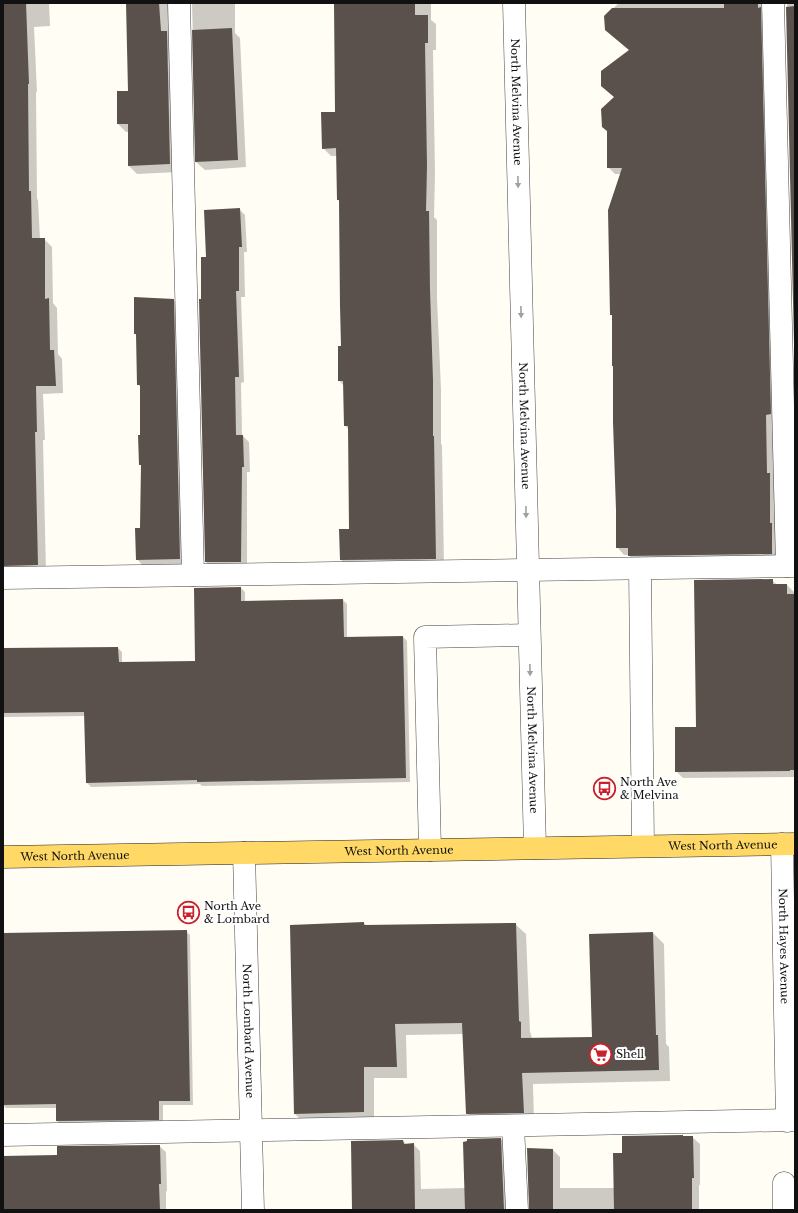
<svg xmlns="http://www.w3.org/2000/svg" width="798" height="1213" font-family="'Libre Baskerville',serif">
	<style>
		.shadow { fill: #0003 }
		.building { fill: #5a514c }
		.lines { fill: none; stroke-linecap: round; stroke-linejoin: round }
		.minor-casing { stroke: #444; stroke-width: 23 }
		.major-casing { stroke: #222; stroke-width: 23 }
		.minor { stroke: #fff; stroke-width: 22 }
		.major { stroke: #ffd865; stroke-width: 22 }
		.oneway { fill: #a0a0a0 }
		.labels { text-anchor: middle; dominant-baseline: central; stroke-width: 4; stroke-linejoin: round; paint-order: stroke }
		.street-label { font-size: 11px; fill: #111; stroke: #fff }
		.poi-label { font-size: 11px; fill: #111; stroke: #fff; text-anchor: start }
	</style>
	<rect width="100%" height="100%" fill="#fffdf4"/>
	<!-- shadow -->
	<path class="shadow" d="M 3,3 L 49,3 L 50,26 L 34,27 L 37,92 L 36,92 L 37,199 L 38,200 L 40,239 L 44,239 L 52,247 L 53,303 L 57,308 L 58,354 L 62,359 L 63,393 L 43,394 L 45,440 L 43,440 L 46,573 L 3,576 Z
		M 127,3 L 178,3 L 178,172 L 137,174 L 129,166 L 129,132 L 126,132 L 118,124 L 129,92 Z
		M 192,3 L 235,3 L 235,33 L 240,38 L 246,167 L 205,170 L 196,162 Z
		M 333,3 L 431,3 L 431,20 L 436,24 L 436,50 L 433,50 L 435,175 L 434,217 L 437,220 L 437,299 L 441,389 L 441,444 L 442,445 L 444,567 L 350,568 L 341,560 L 350,530 L 349,430 L 345,425 L 344,386 L 339,380 L 342,347 L 340,202 L 338,200 L 337,156 L 331,156 L 323,148 L 336,113 L 335,6 Z
		M 619,3 L 770,3 L 779,560 L 636,563 L 629,555 L 624,555 L 618,548 L 613,316 L 611,315 L 621,174 L 615,174 L 608,167 L 608,131 L 615,98 L 629,50 L 613,36 L 605,16 Z
		M 787,3 L 795,3 L 795,344 Z
		M 239,209 L 245,215 L 247,252 L 244,252 L 245,297 L 241,297 L 244,382 L 241,383 L 242,436 L 243,436 L 249,442 L 250,472 L 247,472 L 247,567 L 212,568 L 206,562 L 200,300 L 202,300 L 207,258 Z
		M 173,300 L 180,306 L 186,565 L 143,566 L 137,559 L 141,529 L 142,467 L 140,464 L 141,388 L 138,384 L 137,336 L 135,334 Z
		M 772,580 L 777,585 L 787,585 L 794,592 L 794,595 L 795,595 L 795,777 L 683,778 L 676,771 L 697,728 Z
		M 241,588 L 245,592 L 245,602 L 343,600 L 347,604 L 347,638 L 403,637 L 407,641 L 410,782 L 202,786 L 200,784 L 91,787 L 87,783 L 85,716 L 3,717 L 3,649 L 118,648 L 122,652 L 122,663 L 196,662 Z
		M 364,923 L 367,926 L 515,924 L 526,934 L 530,1032 L 531,1034 L 532,1039 L 593,1038 L 653,933 L 664,944 L 666,1044 L 669,1047 L 670,1081 L 533,1084 L 534,1123 L 478,1124 L 467,1113 L 464,1034 L 406,1035 L 407,1078 L 374,1078 L 374,1123 L 306,1125 L 295,1114 Z
		M 186,931 L 190,935 L 193,1105 L 163,1105 L 163,1123 L 61,1125 L 57,1121 L 57,1108 L 6,1108 L 3,1105 L 3,934 Z
		M 684,1137 L 692,1137 L 700,1144 L 700,1185 L 699,1185 L 699,1210 L 530,1210 L 553,1150 L 560,1157 L 560,1188 L 614,1188 L 623,1154 Z
		M 501,1139 L 508,1146 L 511,1210 L 353,1210 L 403,1141 L 407,1145 L 413,1144 L 420,1151 L 421,1189 L 465,1188 Z
		M 159,1146 L 166,1152 L 167,1191 L 166,1191 L 166,1210 L 3,1210 L 3,1157 L 58,1156 Z"/>
	<!-- building -->
	<path class="building" d="M 3,3 L 26,3 L 29,84 L 28,84 L 29,191 L 31,191 L 32,238 L 45,238 L 45,299 L 49,298 L 50,350 L 54,350 L 56,386 L 36,386 L 37,432 L 35,432 L 38,565 L 3,566 Z
		M 126,3 L 159,3 L 161,31 L 167,31 L 170,164 L 128,166 L 128,124 L 117,124 L 117,91 L 128,91 Z
		M 334,3 L 415,3 L 415,15 L 428,15 L 428,43 L 425,43 L 427,166 L 426,211 L 429,211 L 430,290 L 433,380 L 433,436 L 434,436 L 436,559 L 340,560 L 339,529 L 349,529 L 348,426 L 344,426 L 343,381 L 338,381 L 338,346 L 341,346 L 340,306 L 339,200 L 337,200 L 336,148 L 322,149 L 321,112 L 335,112 Z
		M 724,3 L 758,3 L 758,8 L 761,7 L 771,414 L 766,415 L 767,473 L 770,473 L 770,523 L 772,523 L 772,554 L 628,556 L 628,548 L 616,548 L 616,510 L 613,422 L 613,366 L 612,366 L 612,315 L 610,315 L 608,210 L 622,168 L 607,168 L 607,131 L 602,127 L 601,109 L 614,97 L 601,86 L 601,71 L 629,50 L 605,30 L 604,16 L 612,8 L 724,8 Z
		M 795,6 L 795,385 L 786,7 Z
		M 232,28 L 238,160 L 195,162 L 192,30 Z
		M 240,208 L 242,247 L 239,247 L 239,291 L 236,291 L 239,377 L 235,377 L 236,435 L 243,435 L 244,467 L 242,467 L 241,562 L 205,562 L 199,299 L 201,299 L 201,257 L 206,257 L 204,210 Z
		M 134,297 L 174,299 L 180,559 L 136,560 L 135,528 L 140,528 L 141,465 L 139,465 L 138,435 L 140,435 L 140,385 L 137,385 L 136,334 L 134,334 Z
		M 773,579 L 773,584 L 787,584 L 787,594 L 795,594 L 795,770 L 790,770 L 790,771 L 675,772 L 675,727 L 696,727 L 694,580 Z
		M 241,587 L 241,601 L 343,599 L 344,637 L 403,636 L 406,778 L 197,782 L 197,780 L 86,783 L 84,712 L 3,713 L 3,648 L 118,647 L 119,662 L 195,661 L 194,588 Z
		M 364,922 L 364,925 L 516,923 L 519,1021 L 521,1022 L 521,1038 L 592,1037 L 589,934 L 653,932 L 656,1035 L 658,1035 L 659,1070 L 522,1073 L 524,1113 L 466,1114 L 462,1023 L 395,1024 L 397,1067 L 364,1067 L 364,1112 L 294,1114 L 290,925 Z
		M 187,930 L 190,1101 L 159,1101 L 159,1120 L 56,1121 L 56,1104 L 3,1105 L 3,933 Z
		M 683,1135 L 683,1136 L 693,1136 L 694,1178 L 692,1178 L 692,1210 L 614,1210 L 613,1153 L 622,1153 L 622,1136 Z
		M 501,1138 L 504,1210 L 465,1210 L 463,1142 L 467,1141 L 467,1139 Z
		M 403,1140 L 404,1144 L 414,1143 L 415,1210 L 352,1210 L 351,1141 Z
		M 160,1145 L 161,1184 L 159,1184 L 160,1210 L 3,1210 L 3,1156 L 57,1155 L 57,1146 Z
		M 527,1148 L 553,1149 L 553,1210 L 529,1210 Z"/>
	<g class="lines">
		<defs>
			<g id="minor">
				<path d="M 179,3 L 193,575"/>
				<path id="s1" d="M 514,3 L 535,848"/>
				<path d="M 773,3 L 787,566"/>
				<path d="M 640,569 L 643,846"/>
				<path d="M 3,578 L 795,566"/>
				<path id="s2" d="M 782,844 L 787,1121"/>
				<path d="M 430,850 L 425,637 L 529,635"/>
				<path id="s3" d="M 244,853 L 253,1210"/>
				<path d="M 513,1126 L 517,1210"/>
				<path d="M 3,1135 L 795,1120"/>
				<path d="M 784,1183 L 784,1210"/>
			</g>
			<g id="major">
				<path id="s4" d="M 3,857 L 795,844"/>
			</g>
		</defs>
		<!-- minor casing -->
		<use href="#minor" class="minor-casing"/>
		<!-- major casing -->
		<use href="#major" class="major-casing"/>
		<!-- minor -->
		<use href="#minor" class="minor"/>
		<!-- major -->
		<use href="#major" class="major"/>
	</g>
	<!-- one-way arrows -->
	<defs><path id="oneway-solid" d="M-6-.8H1V-3.2L6.5 0L1 3.2V.8H-6Z"/></defs>
	<g class="oneway">
		<use href="#oneway-solid" transform="translate(518 182) rotate(89)"/>
		<use href="#oneway-solid" transform="translate(521 312) rotate(89)"/>
		<use href="#oneway-solid" transform="translate(526 512) rotate(89)"/>
		<use href="#oneway-solid" transform="translate(530 670) rotate(89)"/>
	</g>
	<!-- icons -->
	<defs>
		<symbol id="bus-ring" viewBox="-11 -11 22 22"><circle r="9.5" fill="#fff" stroke="#ca2029" stroke-width="1.5"/><path d="M-5-6H5V4H4V6H2V4H-2V6H-4V4H-5ZM-3.5-4V0h7V-4ZM-3.5 1.2v1.5H-2V1.2ZM2 1.2v1.5H3.5V1.2Z" fill="#ca2029"/></symbol>
		<symbol id="supermarket-ring" viewBox="-11 -11 22 22"><circle r="9.5" fill="#fff" stroke="#ca2029" stroke-width="1.5"/><path d="M-6-5.5h2.5l.6 2H6L4.5 2H-2.5L-4.4-4H-6ZM-1.5 3.2a1.3 1.3 0 1 0 .1 0ZM3 3.2a1.3 1.3 0 1 0 .1 0Z" fill="#ca2029"/></symbol>
	</defs>
	<g fill-rule="evenodd">
		<use href="#bus-ring" x="592" y="776" width="25" height="25"/>
		<use href="#bus-ring" x="176" y="900" width="25" height="25"/>
		<use href="#supermarket-ring" x="588" y="1042" width="25" height="25"/>
	</g>
	<g class="labels">
		<!-- street labels -->
		<g class="street-label">
			<text stroke="none"><textPath href="#s1" startOffset="99">North Melvina Avenue</textPath></text>
			<text stroke="none"><textPath href="#s1" startOffset="423">North Melvina Avenue</textPath></text>
			<text stroke="none"><textPath href="#s1" startOffset="747">North Melvina Avenue</textPath></text>
			<text stroke="none"><textPath href="#s4" startOffset="720">West North Avenue</textPath></text>
			<text stroke="none"><textPath href="#s4" startOffset="396">West North Avenue</textPath></text>
			<text stroke="none"><textPath href="#s4" startOffset="72">West North Avenue</textPath></text>
			<text stroke="none"><textPath href="#s2" startOffset="102">North Hayes Avenue</textPath></text>
			<text stroke="none"><textPath href="#s3" startOffset="178">North Lombard Avenue</textPath></text>
		</g>
		<!-- poi labels -->
		<g class="poi-label">
			<text x="620" y="782">North Ave<tspan x="620" dy="13">&amp; Melvina</tspan></text>
			<text x="204" y="906">North Ave<tspan x="204" dy="13">&amp; Lombard</tspan></text>
			<text x="616" y="1054">Shell</text>
		</g>
	</g>
	<!-- border -->
	<rect width="798" height="1213" fill="none" stroke="#111111" stroke-width="8"/>
</svg>
